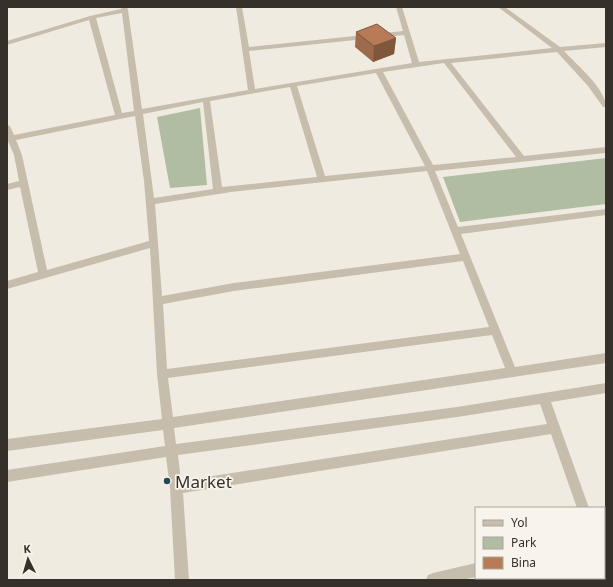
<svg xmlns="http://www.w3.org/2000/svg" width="613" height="587" font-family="'Noto Sans',sans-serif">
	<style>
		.green { fill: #b0bda2 }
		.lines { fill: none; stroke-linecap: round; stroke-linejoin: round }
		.minor { fill: #c7bdad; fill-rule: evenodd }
		.wall { fill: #9d6b4b }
		.shaded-wall { fill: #80573d }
		.building { fill: #b77c57; stroke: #80573d }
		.poi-dot { fill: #254953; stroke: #f8f4ec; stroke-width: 1.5 }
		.labels { text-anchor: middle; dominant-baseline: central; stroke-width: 3.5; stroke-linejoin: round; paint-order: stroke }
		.near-poi-label { font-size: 17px; fill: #36302b; stroke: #f8f4ec; text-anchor: start }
	</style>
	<rect width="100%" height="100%" fill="#f0ebe0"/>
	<!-- green -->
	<path class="green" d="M 200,108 L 207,185 L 170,188 L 157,117 Z
		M 606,158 L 606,204 L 460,222 L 443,177 Z"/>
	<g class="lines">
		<!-- minor -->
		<path class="minor" d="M 121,7 L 127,7 L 128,10 L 142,109 L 248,90 L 236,7 L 242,7 L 249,47 L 403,31 L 396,7 L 402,7 L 419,62 L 552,48 L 498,7 L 505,7 L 560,47 L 606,43 L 606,47 L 564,51 C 577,65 606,89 606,107 L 603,107 L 588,86 L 557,52 L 451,63 L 524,156 L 606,147 L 606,153 L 435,171 L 458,227 L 606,209 L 606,215 L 461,234 L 515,367 L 606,353 L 606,363 L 174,428 L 176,444 L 457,407 L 606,383 L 606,393 L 551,402 L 589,508 L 577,508 L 551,434 L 183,493 L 189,580 L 175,580 L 170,488 L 166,457 L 7,482 L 7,470 L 165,446 L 163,430 L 7,451 L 7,439 L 162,419 L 157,374 L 150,248 L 7,289 L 7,281 L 38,272 L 20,187 L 7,190 L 7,184 L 19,181 L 14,155 L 8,141 L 7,142 L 7,125 L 10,126 L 14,135 L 115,115 L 89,20 L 7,45 L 7,41 L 90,16 L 121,9 ZM 122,13 L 134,111 L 122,113 L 96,18 ZM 404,35 L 412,63 L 255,89 L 249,51 ZM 444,63 L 516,157 L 433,165 L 383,72 ZM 376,73 L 425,166 L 325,176 L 297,86 ZM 290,87 L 317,177 L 222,187 L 210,101 ZM 203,102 L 213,189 L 154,198 L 143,114 ZM 135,116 L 144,181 L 149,241 L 47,270 L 22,155 L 16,140 ZM 427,171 L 460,254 L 234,283 L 162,296 L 155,204 L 231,192 ZM 463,261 L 489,327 L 167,369 L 163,304 L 234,291 ZM 492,335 L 505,368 L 173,417 L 168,378 ZM 540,404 L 547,424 L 181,481 L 178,455 L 457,417 Z
			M 604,536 L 606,536 L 606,550 L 604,550 Z
			M 604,560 L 606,561 L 606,580 L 602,578 L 604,578 Z
			M 476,563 L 476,577 L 462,580 L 426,580 L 428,575 L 433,573 Z"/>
	</g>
	<!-- wall -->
	<path class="wall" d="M 356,32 L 396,38 L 394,54 L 373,62 L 355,47 Z"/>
	<!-- shaded-wall -->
	<path class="shaded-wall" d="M 396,38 L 394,54 L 373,62 L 374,46 Z"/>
	<!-- building -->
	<path class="building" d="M 377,24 L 396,38 L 374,46 L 356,32 Z"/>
	<!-- markers -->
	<circle class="poi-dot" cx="167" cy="481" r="4"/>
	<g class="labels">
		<!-- near-poi labels -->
		<g class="near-poi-label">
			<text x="175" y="481">Market</text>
		</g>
	</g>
	<!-- border -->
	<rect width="613" height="587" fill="none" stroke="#36302b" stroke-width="16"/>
	<!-- legend -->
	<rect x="475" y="507" width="130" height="72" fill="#f8f4ec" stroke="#aaa69f"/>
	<rect x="483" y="520" width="20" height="6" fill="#c7bdad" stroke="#aaa69f"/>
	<text x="511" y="527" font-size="12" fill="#36302b">Yol</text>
	<rect x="483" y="537" width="20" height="12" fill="#b0bda2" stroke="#aaa69f"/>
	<text x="511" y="547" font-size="12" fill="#36302b">Park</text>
	<rect x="483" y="557" width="20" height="12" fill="#b77c57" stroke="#aaa69f"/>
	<text x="511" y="567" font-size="12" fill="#36302b">Bina</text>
	<!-- north arrow -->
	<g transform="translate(28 559) rotate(355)" stroke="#f8f4ec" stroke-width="3" paint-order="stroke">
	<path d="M0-3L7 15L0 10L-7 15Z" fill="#36302b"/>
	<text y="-6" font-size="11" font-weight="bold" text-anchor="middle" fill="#36302b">K</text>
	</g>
</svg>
